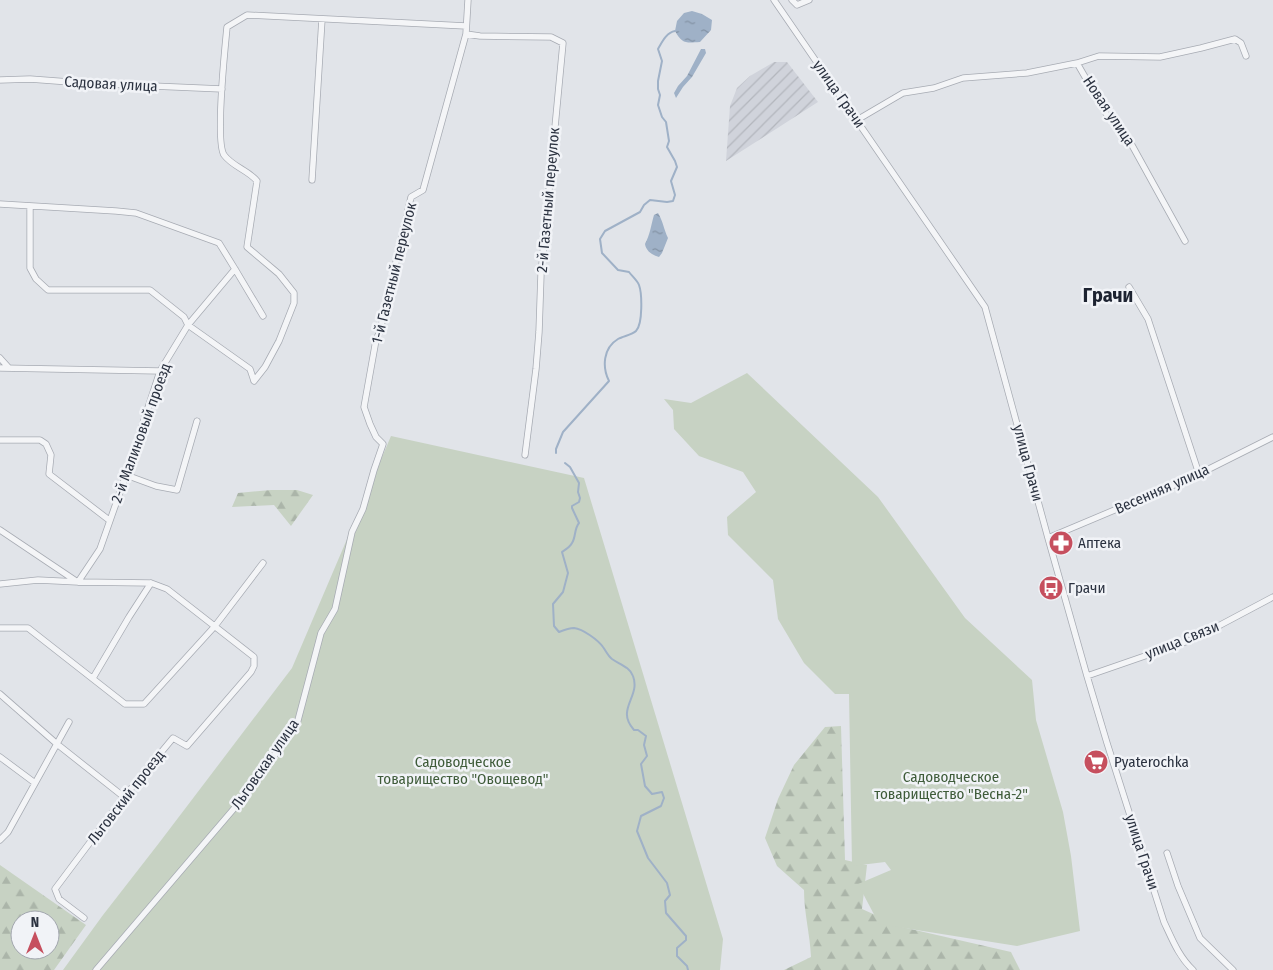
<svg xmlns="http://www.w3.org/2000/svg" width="1273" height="970" font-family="'Fira Sans Condensed',sans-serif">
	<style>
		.industrial { fill: url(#industrial-furrows) }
		.forest { fill: url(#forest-firs); fill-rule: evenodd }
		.green { fill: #c7d2c3 }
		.water { fill: url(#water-ripples) }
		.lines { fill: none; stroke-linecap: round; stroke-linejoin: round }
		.stream { stroke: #9fb1c7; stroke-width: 2 }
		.minor-casing { stroke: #a7abb3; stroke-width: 7 }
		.minor { stroke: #f4f5f7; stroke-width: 5.5 }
		.labels { text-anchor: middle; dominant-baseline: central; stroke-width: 5; stroke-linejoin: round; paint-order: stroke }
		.street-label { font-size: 15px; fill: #2b3240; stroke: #f1f3f7 }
		.poi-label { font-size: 15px; fill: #2b3240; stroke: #f1f3f7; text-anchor: start }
		.park-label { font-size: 15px; fill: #3e5b39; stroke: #f1f3f7 }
		.district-label { font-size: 20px; font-weight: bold; fill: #1d2331; stroke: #f1f3f7 }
	</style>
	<defs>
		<pattern id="industrial-furrows" width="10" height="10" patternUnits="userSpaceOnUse" patternTransform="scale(1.25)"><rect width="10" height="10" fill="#d0d3db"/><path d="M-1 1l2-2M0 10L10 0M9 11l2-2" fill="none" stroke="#b3b6bd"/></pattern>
		<pattern id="forest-firs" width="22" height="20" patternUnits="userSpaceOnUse" patternTransform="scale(1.25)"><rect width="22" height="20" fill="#c7d2c3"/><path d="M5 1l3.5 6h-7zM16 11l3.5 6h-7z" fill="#abb5a9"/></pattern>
		<pattern id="water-ripples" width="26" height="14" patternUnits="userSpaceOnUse" patternTransform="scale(1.25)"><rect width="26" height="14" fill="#9fb1c7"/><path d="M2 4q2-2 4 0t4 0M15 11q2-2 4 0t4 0" fill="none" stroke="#8291a3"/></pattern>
	</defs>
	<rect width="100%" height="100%" fill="#e1e4e9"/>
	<!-- industrial -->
	<path class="industrial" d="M 774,62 L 787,62 L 818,102 L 726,161 L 730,106 L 737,88 L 750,76 Z"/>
	<!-- forest -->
	<path class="forest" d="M 271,490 L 297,490 L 313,495 L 291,526 L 274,505 L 232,507 L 238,493 Z
		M 841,726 L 845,860 L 867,865 L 862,909 L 902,927 L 1011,952 L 1020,970 L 784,970 L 811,957 C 810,934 804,913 804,890 L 777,866 L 765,838 L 778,799 L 794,765 L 825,727 Z
		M 0,865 L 86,925 L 54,970 L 0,970 ZM 20,920 L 50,920 L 50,950 L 20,950 Z"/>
	<!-- green -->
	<path class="green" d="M 747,373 L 878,497 L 965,618 L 1032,680 L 1036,720 L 1063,812 L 1071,856 L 1080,931 L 1017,946 L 879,924 L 858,884 L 891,870 L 885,862 L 852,866 L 849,694 L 835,694 L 804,663 L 778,619 L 773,580 L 728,535 L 727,517 L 756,492 L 743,472 L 699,456 L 674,429 L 673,410 L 664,399 L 691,403 Z
		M 391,436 L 584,478 L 723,939 L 720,970 L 63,970 L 103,915 L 159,843 L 292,668 Z"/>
	<!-- water -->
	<path class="water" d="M 692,11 L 702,14 L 712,20 L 711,30 L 700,42 C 686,43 682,44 675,31 L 677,21 L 684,13 Z
		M 701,49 L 705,49 L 706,53 L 692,77 L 683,87 L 676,98 L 674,93 L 678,86 L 687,76 Z
		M 658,213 C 663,221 664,230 668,238 L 662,253 L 659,257 C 652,255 646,251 645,244 C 650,235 651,225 654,215 Z"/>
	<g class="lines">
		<!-- stream -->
		<path class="stream" d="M 556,453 L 556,449 L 563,432 L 609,381 C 602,367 603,348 618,339 C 623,336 632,335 636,331 C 643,324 642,293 639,285 C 637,280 632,276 629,272 L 618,270 L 602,253 L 600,239 L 605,231 L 640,212 L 644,205 L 650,200 L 667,202 L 673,201 L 675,195 L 671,181 L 677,167 L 675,161 L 667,147 L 669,141 L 666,122 L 662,117 L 658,105 L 660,95 L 658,89 L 658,81 L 662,61 L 658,49 C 662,42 667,32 675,31
			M 565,463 L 570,467 L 579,483 L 578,492 L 580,498 L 579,502 L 572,506 L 572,508 L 579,523 C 574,529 576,537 572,543 C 570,547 565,550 562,552 L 568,573 L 563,592 L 553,604 L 554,626 L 559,632 C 564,630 570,628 574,628 C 583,629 598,640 603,647 C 606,651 608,656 612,659 C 619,664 630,667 633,676 C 641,697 615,709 634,730 L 638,730 L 646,736 L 644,745 L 647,756 L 641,764 L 645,786 L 652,794 L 662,792 L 664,798 L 661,806 L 641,816 L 637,831 L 648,858 L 667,883 L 670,895 L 665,901 L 666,913 L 686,936 L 686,940 L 677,948 L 677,956 L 687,966 L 688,970"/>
		<defs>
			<path id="minor" d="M 774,0 L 985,307 L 1048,538 L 1087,676 L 1107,743 L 1164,922 C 1172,939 1179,957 1193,970
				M 792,0 L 797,5 L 809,0
				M 466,34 L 480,36 L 551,37 L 563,43 L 541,274 L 539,332 L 536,369 L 525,455
				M 0,80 L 30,79 L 83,83 L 222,89
				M 857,120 L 903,93 L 934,88 L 963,78 L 1027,73 L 1077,63
				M 312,180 L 322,19
				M 0,204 L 116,211 L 136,213 L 219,243 L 235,269 L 263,316
				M 30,206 L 30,268 L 36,279 L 48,290 L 150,290 L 184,317 L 188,325 L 250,369 L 254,381
				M 1185,241 L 1123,129 L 1107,115 L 1077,63 L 1099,56 L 1160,57 L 1201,48 L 1235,39 L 1241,43 L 1246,56
				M 1129,287 L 1148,319 L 1199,474
				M 0,358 L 9,368
				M 0,368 L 160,371
				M 254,381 L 265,367 L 279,341 L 294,303 L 294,293 L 279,274 L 247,247 L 257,181 C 248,170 233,167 224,155 C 215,141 225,48 227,27 L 247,15 L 466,26
				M 0,440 L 40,440 L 46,444 L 51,455 L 49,474 L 109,520
				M 126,475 L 156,486 L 177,490 L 197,421
				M 0,530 L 76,581
				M 1048,538 L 1193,477 L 1273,437
				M 78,582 L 100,549 L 126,475 L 160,371 L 188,325 L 235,269
				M 0,584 L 38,580 L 78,582 L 151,583 L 167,589 L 254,657 L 254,666 L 251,672 L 187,746 L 173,738 L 124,797 L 55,889 L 59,899 L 84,918
				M 0,628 L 28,628 L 125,704 L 144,704 L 215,626 L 263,563
				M 1087,676 L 1194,639 L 1273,597
				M 93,678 L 129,617 L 151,583
				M 0,694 L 57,744 L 124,797
				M 0,757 L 35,783
				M 0,840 L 8,832 L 69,722
				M 1167,853 L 1178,886 L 1200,938 L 1233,970
				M 96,970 L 249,791 L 297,724 L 321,633 L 335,609 L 352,532 L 363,509 L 374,470 L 383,444 L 376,437 L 370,424 L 364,407 L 376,340 L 380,331 L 411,197 L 423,190 L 466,34 L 468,0"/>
		</defs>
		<!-- minor casing -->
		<use href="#minor" class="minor-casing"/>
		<!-- minor -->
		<use href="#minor" class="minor"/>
	</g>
	<!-- icons -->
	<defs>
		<symbol id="pharmacy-disc" viewBox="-11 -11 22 22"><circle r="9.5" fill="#c64f5e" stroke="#f1f3f7"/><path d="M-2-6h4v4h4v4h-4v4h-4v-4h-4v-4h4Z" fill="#fff"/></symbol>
		<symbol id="bus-disc" viewBox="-11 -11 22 22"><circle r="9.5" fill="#c64f5e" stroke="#f1f3f7"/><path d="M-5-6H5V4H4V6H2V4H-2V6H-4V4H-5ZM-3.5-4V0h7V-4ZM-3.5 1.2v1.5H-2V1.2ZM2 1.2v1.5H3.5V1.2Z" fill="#fff"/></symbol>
		<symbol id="supermarket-disc" viewBox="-11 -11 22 22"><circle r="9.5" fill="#c64f5e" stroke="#f1f3f7"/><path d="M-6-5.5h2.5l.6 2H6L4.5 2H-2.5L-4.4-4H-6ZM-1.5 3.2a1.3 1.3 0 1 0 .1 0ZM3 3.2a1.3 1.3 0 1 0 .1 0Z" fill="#fff"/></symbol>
	</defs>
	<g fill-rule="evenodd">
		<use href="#pharmacy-disc" x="1047" y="529" width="28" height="28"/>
		<use href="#bus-disc" x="1037" y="574" width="28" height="28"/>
		<use href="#supermarket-disc" x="1082" y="748" width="28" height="28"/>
	</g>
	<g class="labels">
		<!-- street labels -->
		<g class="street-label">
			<text transform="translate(111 84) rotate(3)">Садовая улица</text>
			<text transform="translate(839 94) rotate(55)">улица Грачи</text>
			<text transform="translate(1109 111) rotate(56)">Новая улица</text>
			<text transform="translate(548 200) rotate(-85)">2-й Газетный переулок</text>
			<text transform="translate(394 273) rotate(-76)">1-й Газетный переулок</text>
			<text transform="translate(141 433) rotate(-70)">2-й Малиновый проезд</text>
			<text transform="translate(1028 463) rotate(75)">улица Грачи</text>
			<text transform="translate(1162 489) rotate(-24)">Весенняя улица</text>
			<text transform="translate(1182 640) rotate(-22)">улица Связи</text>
			<text transform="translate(265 764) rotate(-55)">Льговская улица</text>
			<text transform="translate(126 797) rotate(-52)">Льговский проезд</text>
			<text transform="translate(1142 852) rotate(72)">улица Грачи</text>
		</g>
		<!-- poi labels -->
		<g class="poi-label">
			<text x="1078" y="543">Аптека</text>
			<text x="1068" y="588">Грачи</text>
			<text x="1114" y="762">Pyaterochka</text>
		</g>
		<!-- park labels -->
		<g class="park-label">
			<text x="463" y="762">Садоводческое<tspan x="463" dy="17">товарищество "Овощевод"</tspan></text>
			<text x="951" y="777">Садоводческое<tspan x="951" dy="17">товарищество "Весна-2"</tspan></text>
		</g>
		<!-- district labels -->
		<g class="district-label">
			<text x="1108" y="295">Грачи</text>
		</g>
	</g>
	<!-- north arrow -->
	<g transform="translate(35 935)"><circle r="24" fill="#f1f3f7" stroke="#a2a6ae"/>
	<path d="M0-4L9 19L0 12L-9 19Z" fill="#c64f5e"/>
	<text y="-8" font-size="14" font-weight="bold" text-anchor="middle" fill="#2b3240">N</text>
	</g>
</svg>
